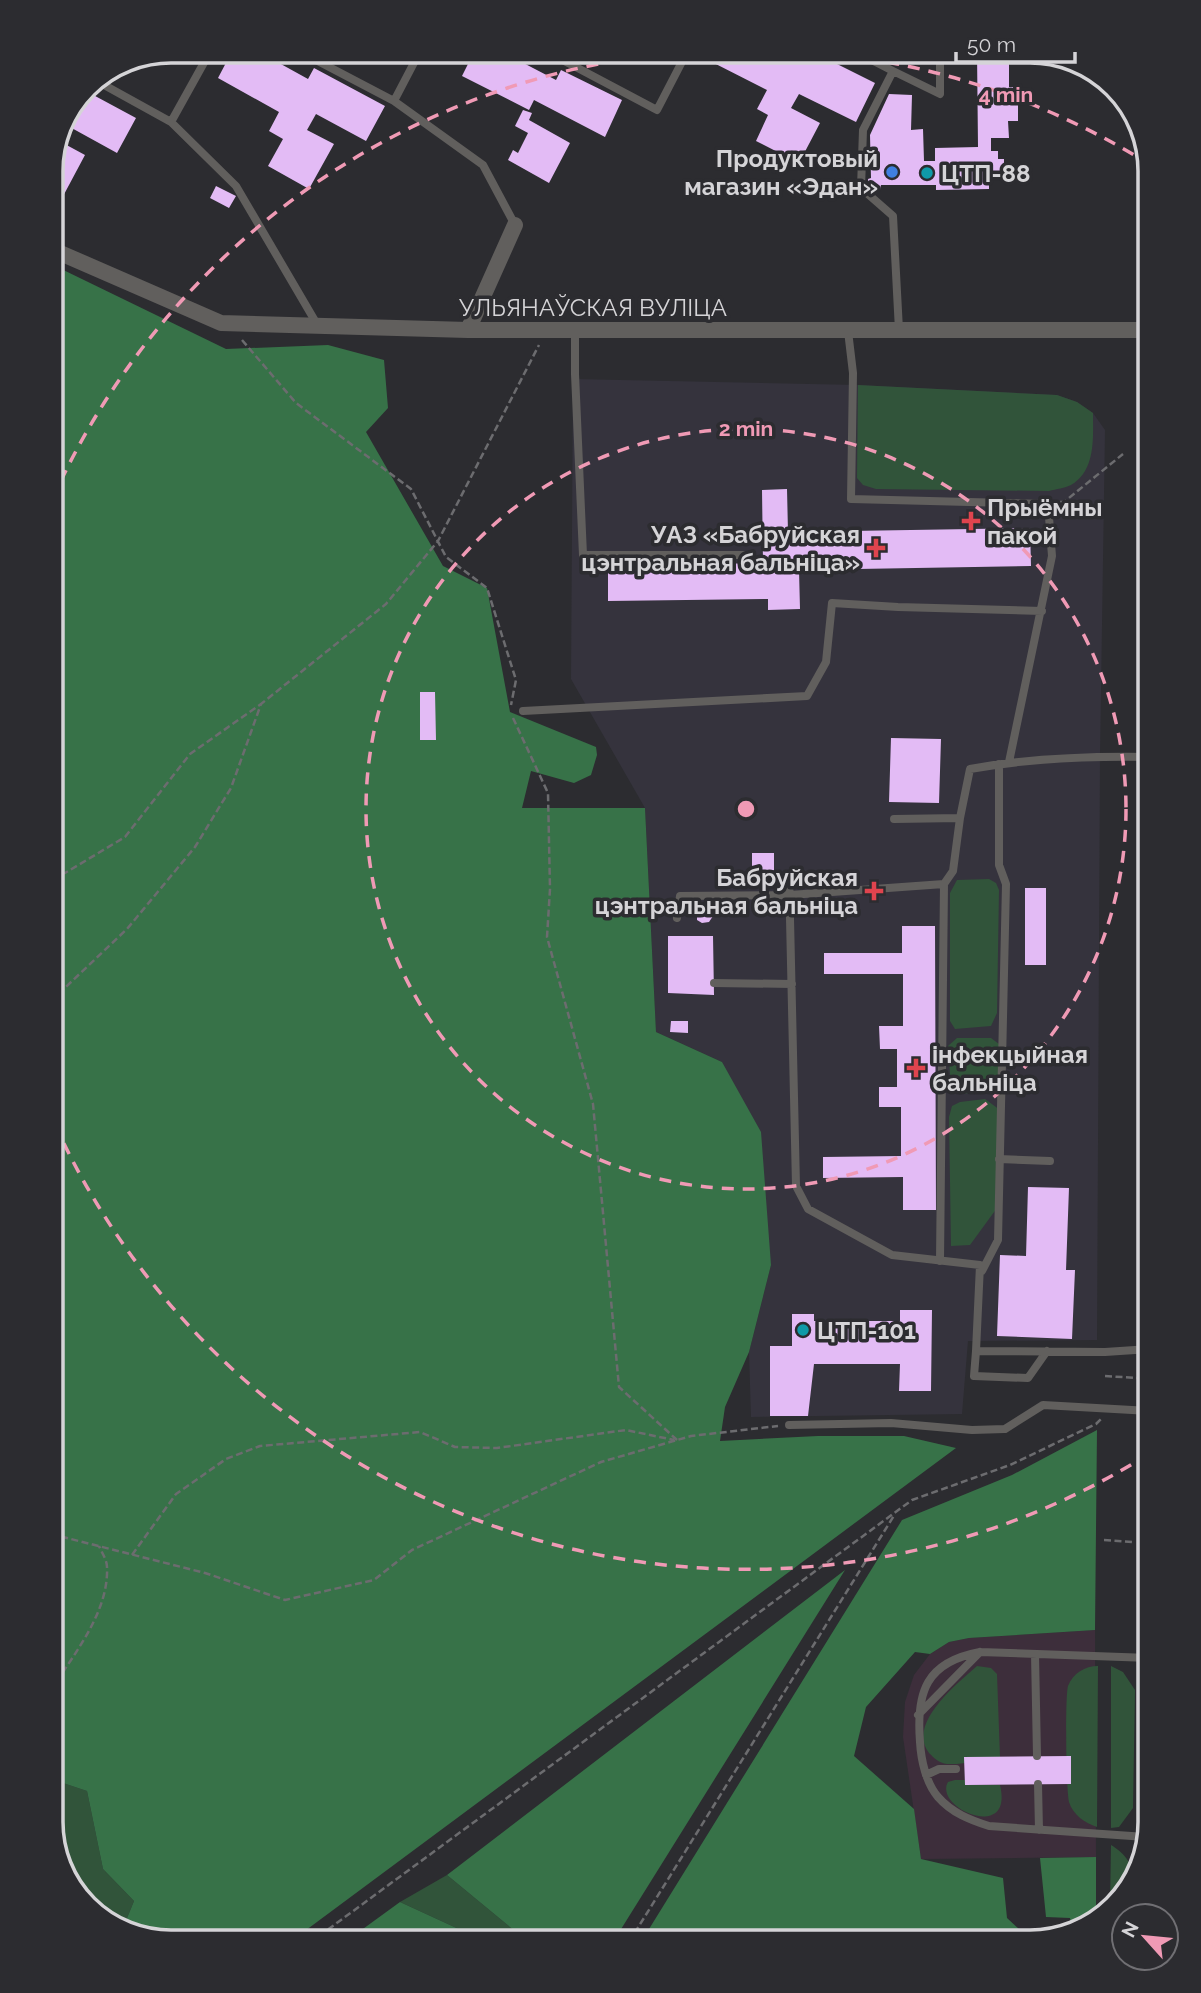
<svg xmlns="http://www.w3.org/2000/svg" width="1201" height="1993" font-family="Raleway,sans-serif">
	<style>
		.commercial { fill: #3d2e3b }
		.built { fill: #35333d }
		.green { fill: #31543a }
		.forest { fill: #377248 }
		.building { fill: #e3bbf5 }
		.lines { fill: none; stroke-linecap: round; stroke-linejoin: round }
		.path { stroke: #6c6c6f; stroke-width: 2.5; stroke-dasharray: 7 3.5; stroke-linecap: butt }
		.service { stroke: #615f5d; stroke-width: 8 }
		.minor { stroke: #615f5d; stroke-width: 16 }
		.ring { fill: none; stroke: #f09ab5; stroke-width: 3.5; stroke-dasharray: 12 9 }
		.shop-dot { fill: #3f7fe0; stroke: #2c2c30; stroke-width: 2.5 }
		.culture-dot { fill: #0f9aa8; stroke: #2c2c30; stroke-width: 2.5 }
		.health-dot { fill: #e0444e; stroke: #2c2c30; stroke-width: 2.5 }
		.labels { text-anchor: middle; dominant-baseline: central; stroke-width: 7; stroke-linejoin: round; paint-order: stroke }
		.poi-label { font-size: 24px; font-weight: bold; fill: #d5d4d7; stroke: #2c2c30; text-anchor: start }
		.street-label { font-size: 24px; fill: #d5d4d7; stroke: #2c2c30 }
		.rim { fill: none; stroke: #d5d4d7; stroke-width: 3.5 }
		.centre { fill: #f09ab5; stroke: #2c2c30; stroke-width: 3.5 }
		.ring-label { font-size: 21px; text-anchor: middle; font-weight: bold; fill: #f09ab5; stroke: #2c2c30; stroke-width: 7; stroke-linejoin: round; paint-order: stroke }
	</style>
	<rect width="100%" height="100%" fill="#2c2c30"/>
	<!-- commercial -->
	<path class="commercial" d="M 1095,1630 L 1096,1857 L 921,1859 L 903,1737 L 905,1702 L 914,1675 L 930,1654 L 949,1642 L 969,1638 Z"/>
	<!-- built -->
	<path class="built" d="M 573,379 L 858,385 L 1057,395 L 1077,402 L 1093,413 L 1105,430 L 1100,756 L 1097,1340 L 968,1341 L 962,1414 L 751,1417 L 749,1352 L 771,1265 L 722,1062 L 656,1032 L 645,808 L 571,679 Z"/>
	<!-- green -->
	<path class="green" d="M 858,385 L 1057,395 L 1077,402 L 1093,413 C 1093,438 1096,470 1071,485 C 1065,488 1056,489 1049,491 L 876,489 L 863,485 L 857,478 Z
		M 989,879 L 996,883 L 999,890 L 997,1013 L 991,1026 L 955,1029 L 950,1021 L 950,893 L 957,880 Z
		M 957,1038 L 991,1038 L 999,1044 L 1000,1079 L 991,1091 L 959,1094 L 951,1088 L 948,1046 Z
		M 985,1099 L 1000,1110 L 997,1208 L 970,1245 L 951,1246 L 949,1117 L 952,1106 L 960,1102 Z
		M 977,1666 L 991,1668 L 997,1674 L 1000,1757 C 983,1759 964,1765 947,1764 C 939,1763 934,1758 929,1753 C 906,1724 958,1683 977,1666 Z
		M 1098,1666 L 1097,1827 C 1085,1823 1073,1815 1069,1802 C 1066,1791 1065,1696 1068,1686 C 1073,1673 1085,1666 1098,1666 Z
		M 1111,1666 L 1123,1672 L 1135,1690 L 1133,1808 L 1119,1827 L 1111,1828 Z
		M 51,1779 L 87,1791 L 103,1869 L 134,1901 L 123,1928 L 104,1922 L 63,1875 L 51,1822 Z
		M 955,1780 L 965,1780 L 965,1785 L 1000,1785 C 1014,1843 933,1808 948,1782 Z
		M 1111,1845 C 1125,1853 1139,1870 1131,1887 C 1127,1894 1116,1901 1110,1907 Z
		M 447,1875 L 528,1942 L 472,1942 L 463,1931 L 400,1902 Z"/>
	<!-- forest -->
	<path class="forest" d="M 51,264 L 226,349 L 328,345 L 384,360 L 388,408 L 366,432 L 443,566 L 487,588 L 510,712 L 596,747 L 597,755 L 591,775 L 574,783 L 531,771 L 522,808 L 645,808 L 656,1032 L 722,1062 L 761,1132 L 771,1265 L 749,1352 L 725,1407 L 720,1441 L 818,1436 L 904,1436 L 956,1448 L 290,1942 L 163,1942 L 123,1928 L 134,1901 L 103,1869 L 87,1791 L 51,1779 Z
		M 1097,1430 L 1095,1630 L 969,1638 L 949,1642 L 930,1654 L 915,1652 L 866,1707 L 854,1756 L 914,1809 L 921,1859 L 1003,1878 L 1007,1918 L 1033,1942 L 641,1942 L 902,1520 L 1012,1475 Z
		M 845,1570 L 613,1942 L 528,1942 L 447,1875 Z
		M 1096,1857 L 1096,1919 L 1083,1930 L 1072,1933 L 1070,1918 L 1046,1917 L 1040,1858 Z
		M 400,1902 L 463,1931 L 472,1942 L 345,1942 Z"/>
	<!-- building -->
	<path class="building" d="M 1017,51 L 1017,63 L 1009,63 L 1009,87 L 1018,87 L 1018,121 L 1008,121 L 1009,138 L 991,138 L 991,151 L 998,151 L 998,159 L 1004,159 L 1004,179 L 989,179 L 989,189 L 936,190 L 936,185 L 881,185 L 880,190 L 869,190 L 868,179 L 871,178 L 870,135 L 889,94 L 912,95 L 911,130 L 923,129 L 924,161 L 935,161 L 935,148 L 978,147 L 977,52 Z
		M 815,53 L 875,83 L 856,122 L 799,94 L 791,108 L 820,123 L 799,163 L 756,141 L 768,115 L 757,109 L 767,90 L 704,58 L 706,54 Z
		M 472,56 L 510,56 L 556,80 L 561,70 L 622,100 L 605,137 L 534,100 L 529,110 L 462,76 Z
		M 270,58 L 308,79 L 314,68 L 385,106 L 366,141 L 316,114 L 307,130 L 334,144 L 309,189 L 268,166 L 283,139 L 269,131 L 279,112 L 218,78 L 228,59 Z
		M 84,90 L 136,118 L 117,153 L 68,126 Z
		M 523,110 L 532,113 L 529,120 L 570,143 L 549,183 L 508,160 L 513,150 L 518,153 L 528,133 L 515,126 Z
		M 61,142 L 85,155 L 61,200 L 51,195 L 51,163 Z
		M 216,186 L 236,196 L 229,208 L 210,198 Z
		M 787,489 L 788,532 L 1030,528 L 1031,566 L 799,570 L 800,609 L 768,610 L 768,599 L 608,601 L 608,566 L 763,563 L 762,490 Z
		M 420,692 L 435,692 L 436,740 L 420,740 Z
		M 891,738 L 941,739 L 939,803 L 889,802 Z
		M 752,853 L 774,853 L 774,887 L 752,887 Z
		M 1025,888 L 1046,888 L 1046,965 L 1025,965 Z
		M 697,906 L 707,906 L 712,909 L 713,916 L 709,922 L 702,923 L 697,920 Z
		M 902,926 L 935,926 L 936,1210 L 903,1210 L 903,1177 L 823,1178 L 823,1157 L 901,1156 L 901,1107 L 879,1107 L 879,1087 L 897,1087 L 897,1049 L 880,1049 L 879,1026 L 903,1026 L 903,974 L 824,974 L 824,953 L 902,953 Z
		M 668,936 L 713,936 L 714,995 L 668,993 Z
		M 671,1021 L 688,1021 L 688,1033 L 670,1032 Z
		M 1028,1187 L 1069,1188 L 1066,1270 L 1075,1270 L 1072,1339 L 997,1336 L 1000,1255 L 1026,1256 Z
		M 900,1310 L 932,1310 L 931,1391 L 899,1391 L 900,1364 L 814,1364 L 808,1416 L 770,1416 L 770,1346 L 792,1346 L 792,1314 L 814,1314 L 814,1321 L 900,1321 Z
		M 1071,1756 L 1071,1784 L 965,1785 L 964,1757 Z"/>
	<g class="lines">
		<!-- path -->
		<path class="path" d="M 242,340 L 296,403 L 411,489 L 446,557 L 487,588 L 516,680 L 511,705
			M 1060,502 L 1064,502 L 1123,454
			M 513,718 L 548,793 L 550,889 L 547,937 L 593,1104 L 619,1387 L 677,1440
			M 51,875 L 65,873 L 125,837 L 190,754 L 261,704
			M 51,1001 L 127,929 L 195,847 L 231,788 L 261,704 L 386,604 L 438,541 L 539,345
			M 1105,1376 L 1138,1378
			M 51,1534 L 205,1573 L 285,1600 L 374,1580 L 412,1550 L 601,1462 L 691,1436 L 778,1426
			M 1104,1540 L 1133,1542
			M 132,1555 L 176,1494 L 226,1459 L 260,1446 L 420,1432 L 455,1447 L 497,1448 L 626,1430 L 674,1440
			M 51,1690 C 74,1654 109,1612 107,1567 C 107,1560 102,1553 99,1546
			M 311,1942 L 912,1500 L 1010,1465 L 1096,1424 L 1101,1419
			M 629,1942 L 895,1514"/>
		<!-- service -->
		<path class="service" d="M 858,53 L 893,71 L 863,130 L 861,188 L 893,216 L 899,330
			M 555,56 L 657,110 L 686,54
			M 312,58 L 394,101 L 417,57
			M 206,59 L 171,122 L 236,186 L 318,326
			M 893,71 L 940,94 L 940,52
			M 95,80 L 171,122
			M 394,101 L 483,165 L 515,225
			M 575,330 L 575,374 L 583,555 L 750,555
			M 848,331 L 853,373 L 851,499 L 1048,504 L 1052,556 L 1009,762
			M 523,711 L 807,696 L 826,662 L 832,603 L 898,607 L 1042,611
			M 894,819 L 960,818
			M 789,874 L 796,1186 L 808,1209 L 892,1255 L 980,1265 L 976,1351 L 1105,1352 L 1150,1349
			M 677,918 L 680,896 L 790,895 L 944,884
			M 714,983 L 792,984
			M 999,1159 L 1050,1161
			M 940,1261 L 944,884 L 953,871 L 960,818 L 970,769 C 1030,758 1090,756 1150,757
			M 982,1271 L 998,1240 L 1006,884 L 999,865 L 999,764
			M 976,1351 L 974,1376 L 1028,1378 L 1047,1351
			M 789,1425 L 891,1423 L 972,1430 L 1005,1429 L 1043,1405 L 1150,1411
			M 1035,1654 L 1037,1756
			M 918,1715 L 980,1652
			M 926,1775 L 939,1769 L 956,1769
			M 1038,1784 L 1039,1830
			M 1146,1837 L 989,1826 C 970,1820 952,1813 938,1797 C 926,1783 921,1760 920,1742 C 916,1692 926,1662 980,1652 L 1150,1658"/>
		<!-- minor -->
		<path class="minor" d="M 51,249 L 221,323 L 468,330 L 1150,330
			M 468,330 L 515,225"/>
	</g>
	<!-- distance rings -->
	<g class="ring">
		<circle cx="746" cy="809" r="380"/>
		<path d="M1149 1454A760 760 0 0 1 52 1118M52 500A760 760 0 0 1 647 56M825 53A760 760 0 0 1 1149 164"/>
	</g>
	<!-- markers -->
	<circle class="shop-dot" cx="892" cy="172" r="7"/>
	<g class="culture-dot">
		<circle cx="927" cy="173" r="7"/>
		<circle cx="803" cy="1330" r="7"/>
	</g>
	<g class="health-dot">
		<path d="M967.5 510.5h7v7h7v7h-7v7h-7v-7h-7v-7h7z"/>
		<path d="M872.5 537.5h7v7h7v7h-7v7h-7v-7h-7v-7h7z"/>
		<path d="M870.5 880.5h7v7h7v7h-7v7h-7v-7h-7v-7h7z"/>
		<path d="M912.5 1057.5h7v7h7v7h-7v7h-7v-7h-7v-7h7z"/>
	</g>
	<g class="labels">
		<!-- poi labels -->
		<g class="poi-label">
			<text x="878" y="158" text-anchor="end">Продуктовый<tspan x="878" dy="28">магазин «Эдан»</tspan></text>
			<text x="941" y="173">ЦТП-88</text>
			<text x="987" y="507">Прыёмны<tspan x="987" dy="28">пакой</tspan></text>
			<text x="860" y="534" text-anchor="end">УАЗ «Бабруйская<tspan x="860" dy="28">цэнтральная бальніца»</tspan></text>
			<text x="858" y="877" text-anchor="end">Бабруйская<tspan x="858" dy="28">цэнтральная бальніца</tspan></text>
			<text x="932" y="1054">інфекцыйная<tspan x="932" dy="28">бальніца</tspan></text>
			<text x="817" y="1330">ЦТП-101</text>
		</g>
		<!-- street labels -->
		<g class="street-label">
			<text x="593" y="307">УЛЬЯНАЎСКАЯ ВУЛІЦА</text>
		</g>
	</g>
	<!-- crop -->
	<path d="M0 0H1201V1993H0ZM171 63H1030A108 108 0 0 1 1138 171V1822A108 108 0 0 1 1030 1930H171A108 108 0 0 1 63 1822V171A108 108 0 0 1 171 63Z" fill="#2c2c30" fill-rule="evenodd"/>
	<path class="rim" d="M171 63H1030A108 108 0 0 1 1138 171V1822A108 108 0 0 1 1030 1930H171A108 108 0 0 1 63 1822V171A108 108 0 0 1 171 63Z"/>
	<circle cx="746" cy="809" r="10" class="centre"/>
	<g class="ring-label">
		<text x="1006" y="102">4 min</text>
		<text x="746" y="436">2 min</text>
	</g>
	<!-- north arrow -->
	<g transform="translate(1145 1937) rotate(297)"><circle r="33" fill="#2c2c30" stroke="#706f73" stroke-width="2"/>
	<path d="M0-5L12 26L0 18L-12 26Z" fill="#f09ab5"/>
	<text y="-10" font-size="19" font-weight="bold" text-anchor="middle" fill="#d5d4d7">N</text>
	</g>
	<!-- scale -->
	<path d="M956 52v10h119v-10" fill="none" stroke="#d5d4d7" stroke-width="3.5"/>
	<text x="967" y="52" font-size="21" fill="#d5d4d7" stroke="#2c2c30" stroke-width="5" paint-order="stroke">50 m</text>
</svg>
